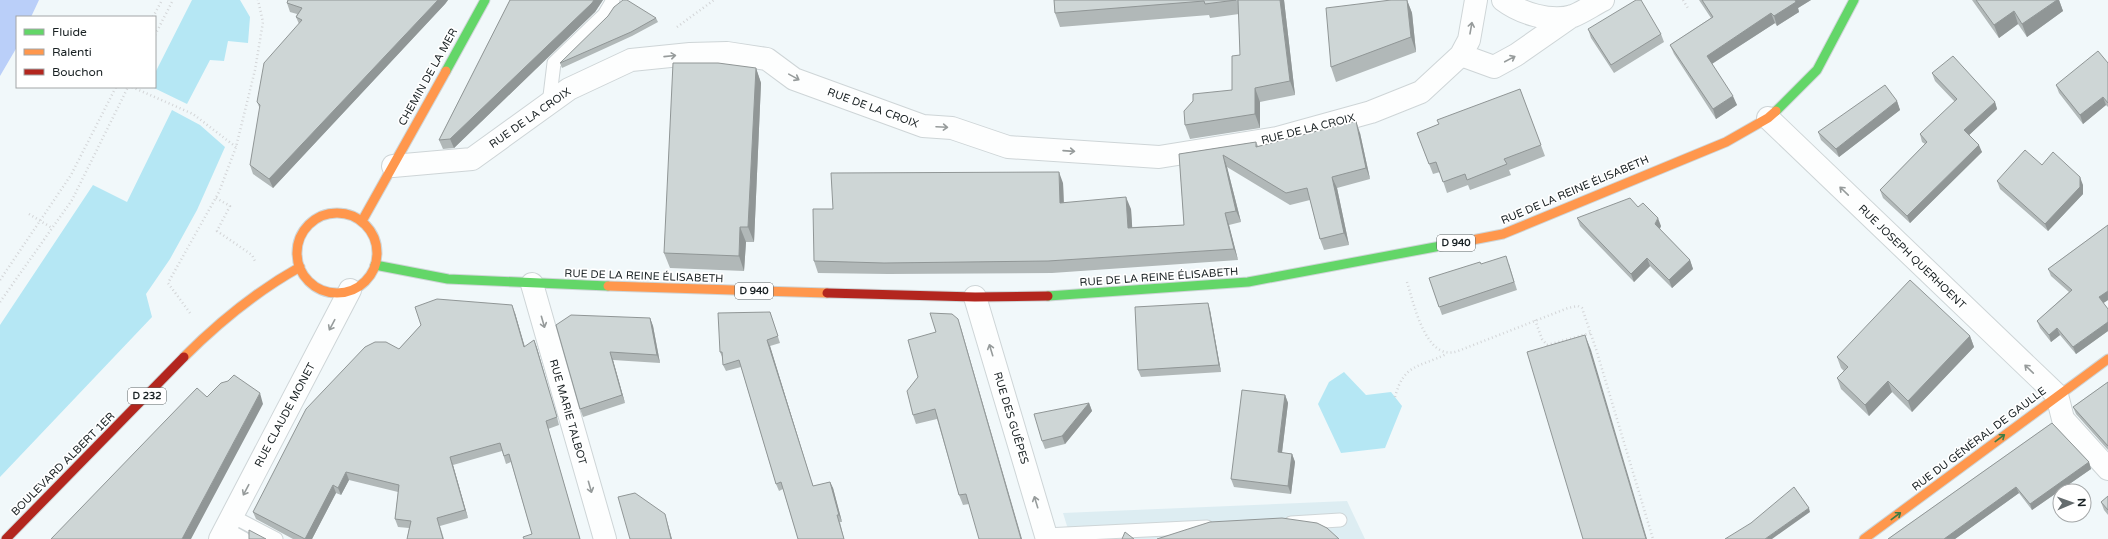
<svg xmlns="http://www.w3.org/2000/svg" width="2108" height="539" font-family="'Varela Round',sans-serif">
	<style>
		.built { fill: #ddedf2 }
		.green { fill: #b5e7f4 }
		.water { fill: #bacff9 }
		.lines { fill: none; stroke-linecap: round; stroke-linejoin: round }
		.lane-casing { stroke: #ced5d7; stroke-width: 15 }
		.street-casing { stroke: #ced5d7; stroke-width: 24 }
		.fast-casing { stroke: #ced5d7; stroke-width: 11 }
		.slow-casing { stroke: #ced5d7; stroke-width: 11 }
		.jam-casing { stroke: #ced5d7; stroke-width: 11 }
		.path { stroke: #d3d5d7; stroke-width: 2.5; stroke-dasharray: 1 3; stroke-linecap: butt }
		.lane { stroke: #fdfefe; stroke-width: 13 }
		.street { stroke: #fdfefe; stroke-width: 22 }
		.fast { stroke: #63d668; stroke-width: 9 }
		.slow { stroke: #ff974d; stroke-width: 9 }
		.jam { stroke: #b3261e; stroke-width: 9 }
		.wall { fill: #b1b8b8 }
		.shaded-wall { fill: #909696 }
		.building { fill: #ced6d6; stroke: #909696 }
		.oneway { stroke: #969b9b }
		.oneway2 { stroke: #3e7c46 }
		.labels { text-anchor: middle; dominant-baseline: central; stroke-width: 3.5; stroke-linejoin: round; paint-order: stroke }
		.shield { fill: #fff; stroke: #5e6465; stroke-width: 1 }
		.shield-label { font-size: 10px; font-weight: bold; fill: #192123 }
		.street-label { font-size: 11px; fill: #192123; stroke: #fff }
	</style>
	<rect width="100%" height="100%" fill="#f1f8fa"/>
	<!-- built -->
	<path class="built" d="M 1347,501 L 1365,539 L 1071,539 L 1063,513 Z"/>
	<!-- green -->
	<path class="green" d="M 192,0 L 240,0 L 250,17 L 248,43 L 228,41 L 224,61 L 210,60 L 187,104 L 152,87 L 155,87 L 155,73 Z
		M 172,110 L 200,125 L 225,147 L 197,210 L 170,259 L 146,294 L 152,317 L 0,477 L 0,325 L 93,185 L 127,202 Z
		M 1344,372 L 1366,395 L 1391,392 L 1402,406 L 1385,448 L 1341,453 L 1318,404 L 1329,382 Z"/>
	<!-- water -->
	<path class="water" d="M 0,0 L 39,0 L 31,17 L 17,17 L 17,47 L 0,76 Z"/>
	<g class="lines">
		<defs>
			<path id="lane" d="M 549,104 L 554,63 L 604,15 L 613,0
				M 232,516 L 276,539
				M 1291,523 L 1340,520
				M 226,529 L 244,539
				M 1045,535 L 1207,527"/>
			<path id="street" d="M 1503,0 C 1520,13 1551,23 1573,16 C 1583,12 1593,5 1603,0
				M 1461,55 L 1494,67 L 1516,55 L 1572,16
				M 1768,118 L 2057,395 L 2063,419 L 2108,469
				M 393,166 L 472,159 L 569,89 L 631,60 L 690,54 L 727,53 L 767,59 L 794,79 L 923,126 L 952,128 L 1008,147 L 1159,157 L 1277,138 L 1371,112 L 1421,92 L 1461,55 L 1469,40 L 1476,0
				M 532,284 L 605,539
				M 975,297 L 1047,539
				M 220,539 L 350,290"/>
			<path id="fast" d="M 446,71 L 485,0
				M 1776,111 L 1817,70 L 1854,0
				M 375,265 L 448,279 L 608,286
				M 1048,296 L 1248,282 L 1462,242"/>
			<path id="slow" d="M297 253a40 40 0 1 1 80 0a40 40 0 1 1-80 0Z
				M 362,221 L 446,71
				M 1462,242 L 1503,234 L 1726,142 L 1768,118 L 1776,111
				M 608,286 L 827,293
				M 184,357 C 219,322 257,291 300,267
				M 1864,539 L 2108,359"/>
			<path id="jam" d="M 827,293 L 975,297 L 1048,296
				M 6,539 L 184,357"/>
		</defs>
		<!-- lane casing -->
		<use href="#lane" class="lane-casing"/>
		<!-- street casing -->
		<use href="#street" class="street-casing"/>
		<!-- fast casing -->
		<use href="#fast" class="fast-casing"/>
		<!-- slow casing -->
		<use href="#slow" class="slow-casing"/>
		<!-- jam casing -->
		<use href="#jam" class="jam-casing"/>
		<!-- path -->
		<path class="path" d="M 1683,0 L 1689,10
			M 153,17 L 162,0
			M 677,27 L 714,0
			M 155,35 L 173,0
			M 132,87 L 193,114 L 236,147
			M 216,198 L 230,206 L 217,231 L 252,255 L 255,261
			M 29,214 L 52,228
			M 0,280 L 71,175 L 116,87
			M 1407,282 C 1414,304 1426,363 1458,351 L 1568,308 L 1578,306 L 1582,308 L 1596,349 L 1653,539
			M 0,302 L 72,200 L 128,87
			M 190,313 L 168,283 L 219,192 L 236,147 L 255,70 L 263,22 L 258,0
			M 1535,320 L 1542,339 L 1547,345 L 1591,333
			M 1395,397 C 1404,363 1419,368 1446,354"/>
		<!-- lane -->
		<use href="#lane" class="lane"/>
		<!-- street -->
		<use href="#street" class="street"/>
		<!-- fast -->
		<use href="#fast" class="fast"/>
		<!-- slow -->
		<use href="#slow" class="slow"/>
		<!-- jam -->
		<use href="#jam" class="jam"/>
	</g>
	<!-- wall -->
	<path class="wall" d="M 288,0 L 448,0 L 445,4 L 273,188 L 253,174 L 250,165 L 260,109 L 257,102 L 299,24 L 296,17 L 297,14 L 290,12 L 287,3 Z
		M 510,0 L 603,0 L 595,12 L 454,148 L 443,149 L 439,140 Z
		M 1054,0 L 1284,0 L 1295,95 L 1260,102 L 1260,128 L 1190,139 L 1185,125 L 1232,90 L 1240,55 L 1239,14 L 1210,18 L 1209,15 L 1060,27 L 1055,13 Z
		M 1391,0 L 1407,0 L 1412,13 L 1416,52 L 1336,82 L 1331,67 Z
		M 1699,0 L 1811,0 L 1798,8 L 1799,12 L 1777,26 L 1775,23 L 1712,64 L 1737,105 L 1716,119 L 1674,54 L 1670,45 L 1711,18 Z
		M 1972,0 L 2059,0 L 2063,11 L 2027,37 L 2018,24 L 1999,38 Z
		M 656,18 L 658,22 L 632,36 L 562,68 L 560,63 Z
		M 1588,29 L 1661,34 L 1664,42 L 1614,73 L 1591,38 Z
		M 2108,63 L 2108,107 L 2106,105 L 2083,124 L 2059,93 L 2056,85 Z
		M 756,68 L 761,83 L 754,242 L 746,242 L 744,271 L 670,268 L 664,253 Z
		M 1932,73 L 1995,102 L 1997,109 L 1969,135 L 1982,152 L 1910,223 L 1883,198 L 1880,190 L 1925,144 L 1922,142 L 1920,134 L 1955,102 L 1935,81 Z
		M 1520,89 L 1545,156 L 1509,170 L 1511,175 L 1470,190 L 1468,185 L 1447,193 L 1440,172 L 1433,174 L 1417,133 L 1439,124 Z
		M 1897,101 L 1900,110 L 1839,157 L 1821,140 L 1818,132 Z
		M 1360,133 L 1370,179 L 1337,188 L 1349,245 L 1324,250 L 1320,239 L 1310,200 L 1290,205 L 1227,167 L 1241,222 L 1229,225 L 1238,260 L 1052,273 L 888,274 L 818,273 L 814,261 L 833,209 L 1063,183 L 1064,202 L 1131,209 L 1132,227 L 1184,225 L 1179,154 L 1256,142 L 1258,146 Z
		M 2042,165 L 2083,185 L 2083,194 L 2048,231 L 2000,189 L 1997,181 Z
		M 1638,207 L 1661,226 L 1660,229 L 1690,260 L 1693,269 L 1672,288 L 1650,266 L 1634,282 L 1580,226 L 1577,218 Z
		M 2108,225 L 2108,300 L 2103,303 L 2108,309 L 2108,331 L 2076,354 L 2060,335 L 2051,342 L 2040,328 L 2037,321 L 2069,292 L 2051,276 L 2048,269 Z
		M 1481,264 L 1509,264 L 1517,290 L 1442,315 L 1429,278 Z
		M 1210,310 L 1221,372 L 1141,377 L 1138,370 Z
		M 770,312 L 780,343 L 770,346 L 813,486 L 830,482 L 833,488 L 842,522 L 840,522 L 844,539 L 798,539 L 783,489 L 779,491 L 776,484 L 741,367 L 726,371 L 723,365 L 723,359 L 720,352 Z
		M 515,313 L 525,347 L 534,340 L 537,348 L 559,425 L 548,429 L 580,539 L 524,539 L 532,534 L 511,462 L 506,464 L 502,451 L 453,465 L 468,518 L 440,526 L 444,539 L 407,539 L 409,528 L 398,527 L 395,519 L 398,492 L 349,480 L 341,495 L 336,493 L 312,539 L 293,539 L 256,519 L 253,512 L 399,349 L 421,325 Z
		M 650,318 L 653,326 L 660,363 L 613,360 L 625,403 L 583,417 L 580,409 L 556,325 Z
		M 961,328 L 969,504 L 963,505 L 959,495 L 937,419 L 916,424 L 913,415 Z
		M 1970,336 L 1974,347 L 1912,412 L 1892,392 L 1869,416 L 1841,389 L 1837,378 L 1844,371 L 1841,368 L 1837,357 Z
		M 2108,382 L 2108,450 L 2076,414 L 2073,407 Z
		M 1285,395 L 1288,403 L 1282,453 L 1292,454 L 1295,462 L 1291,494 L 1234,487 L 1231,479 Z
		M 1089,403 L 1092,411 L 1065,444 L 1045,449 L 1042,441 Z
		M 2052,423 L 2089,462 L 2091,469 L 2032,510 L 2019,493 L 1955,539 L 1888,539 Z
		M 2108,496 L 2108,515 L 2104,510 L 2101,502 Z"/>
	<!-- shaded-wall -->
	<path class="shaded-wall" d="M 438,0 L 448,0 L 445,4 L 273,188 L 269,179 Z
		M 594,0 L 603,0 L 595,12 L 454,148 L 450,139 Z
		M 1280,0 L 1284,0 L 1295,95 L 1290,81 Z
		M 1407,0 L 1412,13 L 1416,52 L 1411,37 Z
		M 1795,0 L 1811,0 L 1798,8 L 1799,12 L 1777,26 L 1774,16 Z
		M 2057,0 L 2059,0 L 2063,11 L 2027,37 L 2022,24 Z
		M 2014,11 L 2018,24 L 1999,38 L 1994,25 Z
		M 1771,13 L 1775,23 L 1710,65 L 1707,56 Z
		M 756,68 L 761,83 L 754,242 L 748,227 Z
		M 1255,88 L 1260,102 L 1260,128 L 1255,114 Z
		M 1733,96 L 1737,105 L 1716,119 L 1713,109 Z
		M 2103,97 L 2106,105 L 2083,124 L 2080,115 Z
		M 1897,101 L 1900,110 L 1839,157 L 1836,149 Z
		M 1995,102 L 1997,109 L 1967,137 L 1964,130 Z
		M 1356,121 L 1360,133 L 1370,179 L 1366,168 Z
		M 1979,145 L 1982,152 L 1910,223 L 1907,216 Z
		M 1223,155 L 1227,167 L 1241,222 L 1236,211 Z
		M 1059,172 L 1063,183 L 1064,214 L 1060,203 Z
		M 1332,177 L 1337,188 L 1349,245 L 1344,233 Z
		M 2080,177 L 2083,185 L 2083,194 L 2048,231 L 2045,224 Z
		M 1126,197 L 1131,209 L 1133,239 L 1128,228 Z
		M 1225,213 L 1229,225 L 1238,260 L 1234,249 Z
		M 1658,218 L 1661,226 L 1658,232 L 1655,224 Z
		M 740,227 L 746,242 L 744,271 L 739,256 Z
		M 1647,258 L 1650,266 L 1634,282 L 1631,274 Z
		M 1690,260 L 1693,269 L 1672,288 L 1669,280 Z
		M 2108,291 L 2108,300 L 2102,304 L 2099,297 Z
		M 1208,303 L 1210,310 L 1221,372 L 1219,365 Z
		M 512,305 L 515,313 L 527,355 L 524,347 Z
		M 650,318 L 653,326 L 660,363 L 657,355 Z
		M 958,319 L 961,328 L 1022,539 L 1021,539 Z
		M 2108,322 L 2108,331 L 2076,354 L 2073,347 Z
		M 2057,328 L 2060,335 L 2051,342 L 2049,335 Z
		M 1585,335 L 1591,350 L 1647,539 L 1646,539 Z
		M 1970,336 L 1974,347 L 1912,412 L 1908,401 Z
		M 534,340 L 537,348 L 559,425 L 557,417 Z
		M 767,340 L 770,346 L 815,493 L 813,486 Z
		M 610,352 L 613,360 L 625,403 L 622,395 Z
		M 1888,381 L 1892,392 L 1869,416 L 1865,405 Z
		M 260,393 L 263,404 L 191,539 L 182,539 Z
		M 1285,395 L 1288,403 L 1281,460 L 1278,452 Z
		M 1089,403 L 1092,411 L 1065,444 L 1062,436 Z
		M 546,421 L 548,429 L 580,539 Z
		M 1292,454 L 1295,462 L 1291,494 L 1288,486 Z
		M 450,457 L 453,465 L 468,518 L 465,510 Z
		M 2089,462 L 2091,469 L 2032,510 L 2030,504 Z
		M 346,472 L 349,480 L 341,495 L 338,488 Z
		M 830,482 L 833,488 L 842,522 L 839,515 Z
		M 333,485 L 336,493 L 312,539 L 305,539 Z
		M 2016,487 L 2019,493 L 1955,539 L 1944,539 Z
		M 1809,508 L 1810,512 L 1772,539 L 1765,539 Z
		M 665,514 L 667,521 L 672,539 L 671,539 Z"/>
	<!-- building -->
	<path class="building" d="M 288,0 L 438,0 L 269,179 L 250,165 L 260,105 L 257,102 L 264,63 L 302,20 L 296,17 L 302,8 L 287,3 Z
		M 510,0 L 594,0 L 592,3 L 450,139 L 439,140 Z
		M 623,0 L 627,0 L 656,18 L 631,32 L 560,63 L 608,16 L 614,7 Z
		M 1054,0 L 1236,0 L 1205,4 L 1204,1 L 1055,13 Z
		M 1238,0 L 1280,0 L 1290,81 L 1255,88 L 1255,114 L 1185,125 L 1184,111 L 1193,101 L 1193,94 L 1232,90 L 1232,56 L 1240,55 Z
		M 1391,0 L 1407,0 L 1411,37 L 1331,67 L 1326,8 Z
		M 1636,0 L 1641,0 L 1661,34 L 1611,65 L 1588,29 Z
		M 1702,0 L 1795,0 L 1796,2 L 1774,16 L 1771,13 L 1707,56 L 1733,96 L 1713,109 L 1670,45 L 1713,17 Z
		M 1976,0 L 2057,0 L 2022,24 L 2014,11 L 1994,25 Z
		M 2098,51 L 2108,63 L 2108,103 L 2103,97 L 2080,115 L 2056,85 Z
		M 1953,56 L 1995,102 L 1964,130 L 1979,145 L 1907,216 L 1880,190 L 1927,142 L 1920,134 L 1957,99 L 1932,73 Z
		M 673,63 L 718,63 L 756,68 L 748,227 L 740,227 L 739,256 L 664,253 Z
		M 1885,85 L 1897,101 L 1836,149 L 1818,132 Z
		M 1520,89 L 1541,145 L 1504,159 L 1507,164 L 1467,180 L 1465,174 L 1443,182 L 1436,162 L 1429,164 L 1417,133 L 1439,124 L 1437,120 Z
		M 1356,121 L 1366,168 L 1332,177 L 1344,233 L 1320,239 L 1307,188 L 1286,193 L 1223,155 L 1236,211 L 1225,213 L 1234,249 L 1048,261 L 884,263 L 814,261 L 813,209 L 833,209 L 831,173 L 1059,172 L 1060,203 L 1126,197 L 1128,228 L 1184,225 L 1179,154 L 1256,142 L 1256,147 Z
		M 2025,150 L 2042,165 L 2053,152 L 2080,177 L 2080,187 L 2045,224 L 1997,181 Z
		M 1630,198 L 1638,207 L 1643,203 L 1658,218 L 1655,224 L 1690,260 L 1669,280 L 1647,258 L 1631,274 L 1577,218 Z
		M 2108,225 L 2108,291 L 2099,297 L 2108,309 L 2108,322 L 2073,347 L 2057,328 L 2049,335 L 2037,321 L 2072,290 L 2048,269 Z
		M 1506,256 L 1514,282 L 1439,307 L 1429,278 L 1480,262 L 1481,264 Z
		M 1910,280 L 1970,336 L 1908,401 L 1888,381 L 1865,405 L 1837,378 L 1848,367 L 1837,357 Z
		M 437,299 L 512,305 L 524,347 L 534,340 L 557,417 L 546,421 L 580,539 L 524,539 L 523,537 L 532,534 L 509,454 L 504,456 L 500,443 L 450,457 L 465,510 L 437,518 L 443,539 L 407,539 L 411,521 L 395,519 L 399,485 L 346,472 L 338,488 L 333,485 L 305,539 L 253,512 L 306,409 L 365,347 L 375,342 L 386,342 L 399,349 L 421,325 L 415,307 Z
		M 1208,303 L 1219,365 L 1138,370 L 1135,307 Z
		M 770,312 L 778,336 L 767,340 L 813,486 L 830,482 L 839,515 L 837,515 L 844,539 L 798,539 L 781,482 L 776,484 L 739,360 L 723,365 L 722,352 L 720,352 L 718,313 Z
		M 930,313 L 952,314 L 958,319 L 1021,539 L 979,539 L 966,494 L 959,495 L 935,409 L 913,415 L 907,391 L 918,377 L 908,340 L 936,332 Z
		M 571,315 L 650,318 L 657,355 L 610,352 L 622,395 L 580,409 L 556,325 Z
		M 1585,335 L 1646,539 L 1583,539 L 1527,352 Z
		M 234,375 L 260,393 L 182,539 L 51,539 L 197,388 L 207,397 L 221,383 L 228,381 Z
		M 2108,382 L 2108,446 L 2073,407 Z
		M 1242,390 L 1285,395 L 1278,452 L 1292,454 L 1288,486 L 1231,479 Z
		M 1089,403 L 1062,436 L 1042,441 L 1034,414 Z
		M 2052,423 L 2089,462 L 2030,504 L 2016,487 L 1944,539 L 1888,539 Z
		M 1794,487 L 1809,508 L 1765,539 L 1725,539 L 1751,523 Z
		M 635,493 L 665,514 L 671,539 L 630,539 L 618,497 Z
		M 2108,496 L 2108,510 L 2101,502 Z
		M 1282,518 L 1317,523 L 1327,528 L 1339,539 L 1157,539 L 1210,522 Z
		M 249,530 L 266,539 L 249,539 Z
		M 1125,532 L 1134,539 L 1122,539 Z"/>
	<!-- one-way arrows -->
	<defs><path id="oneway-shaft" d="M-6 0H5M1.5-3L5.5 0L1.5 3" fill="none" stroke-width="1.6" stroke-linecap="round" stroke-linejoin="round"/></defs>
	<g class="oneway">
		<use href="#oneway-shaft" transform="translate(1471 28) rotate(-80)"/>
		<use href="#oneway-shaft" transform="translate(670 56) rotate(-6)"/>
		<use href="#oneway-shaft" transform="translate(1510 59) rotate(-28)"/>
		<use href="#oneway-shaft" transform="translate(794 77) rotate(29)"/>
		<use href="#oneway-shaft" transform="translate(942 127) rotate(3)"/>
		<use href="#oneway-shaft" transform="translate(1069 151) rotate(4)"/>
		<use href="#oneway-shaft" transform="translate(1844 191) rotate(-136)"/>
		<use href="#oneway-shaft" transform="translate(543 322) rotate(74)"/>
		<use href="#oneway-shaft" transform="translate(332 325) rotate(118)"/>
		<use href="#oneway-shaft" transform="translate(991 350) rotate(-107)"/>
		<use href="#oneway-shaft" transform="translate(2029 369) rotate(-136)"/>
		<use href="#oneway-shaft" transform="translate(590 487) rotate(74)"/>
		<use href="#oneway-shaft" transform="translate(246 490) rotate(118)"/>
		<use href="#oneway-shaft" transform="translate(1036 502) rotate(-107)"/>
	</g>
	<g class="oneway2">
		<use href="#oneway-shaft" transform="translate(2000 438) rotate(-37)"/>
		<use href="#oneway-shaft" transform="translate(1896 516) rotate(-37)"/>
	</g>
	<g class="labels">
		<!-- shield labels -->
		<g class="shield">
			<rect x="1437" y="235" width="38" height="16" rx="3"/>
			<rect x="735" y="283" width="38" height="16" rx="3"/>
			<rect x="128" y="388" width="38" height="16" rx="3"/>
		</g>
		<g class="shield-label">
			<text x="1456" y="243">D 940</text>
			<text x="754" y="291">D 940</text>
			<text x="147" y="396">D 232</text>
		</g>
		<!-- street labels -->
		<g class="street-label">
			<text transform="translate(428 77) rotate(-61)">CHEMIN DE LA MER</text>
			<text transform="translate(873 108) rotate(20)">RUE DE LA CROIX</text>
			<text transform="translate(530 118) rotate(-35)">RUE DE LA CROIX</text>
			<text transform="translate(1308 129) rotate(-14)">RUE DE LA CROIX</text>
			<text transform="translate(1575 190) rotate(-23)">RUE DE LA REINE ÉLISABETH</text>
			<text transform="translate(1912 257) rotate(44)">RUE JOSEPH QUERHOENT</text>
			<text transform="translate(644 276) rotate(2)">RUE DE LA REINE ÉLISABETH</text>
			<text transform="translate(1159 277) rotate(-4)">RUE DE LA REINE ÉLISABETH</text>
			<text transform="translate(568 412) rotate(74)">RUE MARIE TALBOT</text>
			<text transform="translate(285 415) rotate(-62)">RUE CLAUDE MONET</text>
			<text transform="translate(1011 418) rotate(73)">RUE DES GUÊPES</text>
			<text transform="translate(1979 439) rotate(-37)">RUE DU GÉNÉRAL DE GAULLE</text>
			<text transform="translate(63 464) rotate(-45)">BOULEVARD ALBERT 1ER</text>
		</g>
	</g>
	<!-- legend -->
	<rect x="16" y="16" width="140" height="72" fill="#ffffff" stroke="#a3a6a7"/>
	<rect x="24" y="29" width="20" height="6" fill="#63d668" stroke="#a3a6a7"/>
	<text x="52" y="36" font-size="12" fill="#192123">Fluide</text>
	<rect x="24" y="49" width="20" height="6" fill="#ff974d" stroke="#a3a6a7"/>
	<text x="52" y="56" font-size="12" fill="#192123">Ralenti</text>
	<rect x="24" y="69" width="20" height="6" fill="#b3261e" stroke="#a3a6a7"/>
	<text x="52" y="76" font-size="12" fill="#192123">Bouchon</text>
	<!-- north arrow -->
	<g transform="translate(2072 503) rotate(88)"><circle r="19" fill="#ffffff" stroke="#a3a6a7"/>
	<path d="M0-3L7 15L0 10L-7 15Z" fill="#656c6e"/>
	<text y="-6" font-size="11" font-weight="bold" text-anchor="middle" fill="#192123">N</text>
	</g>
</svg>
